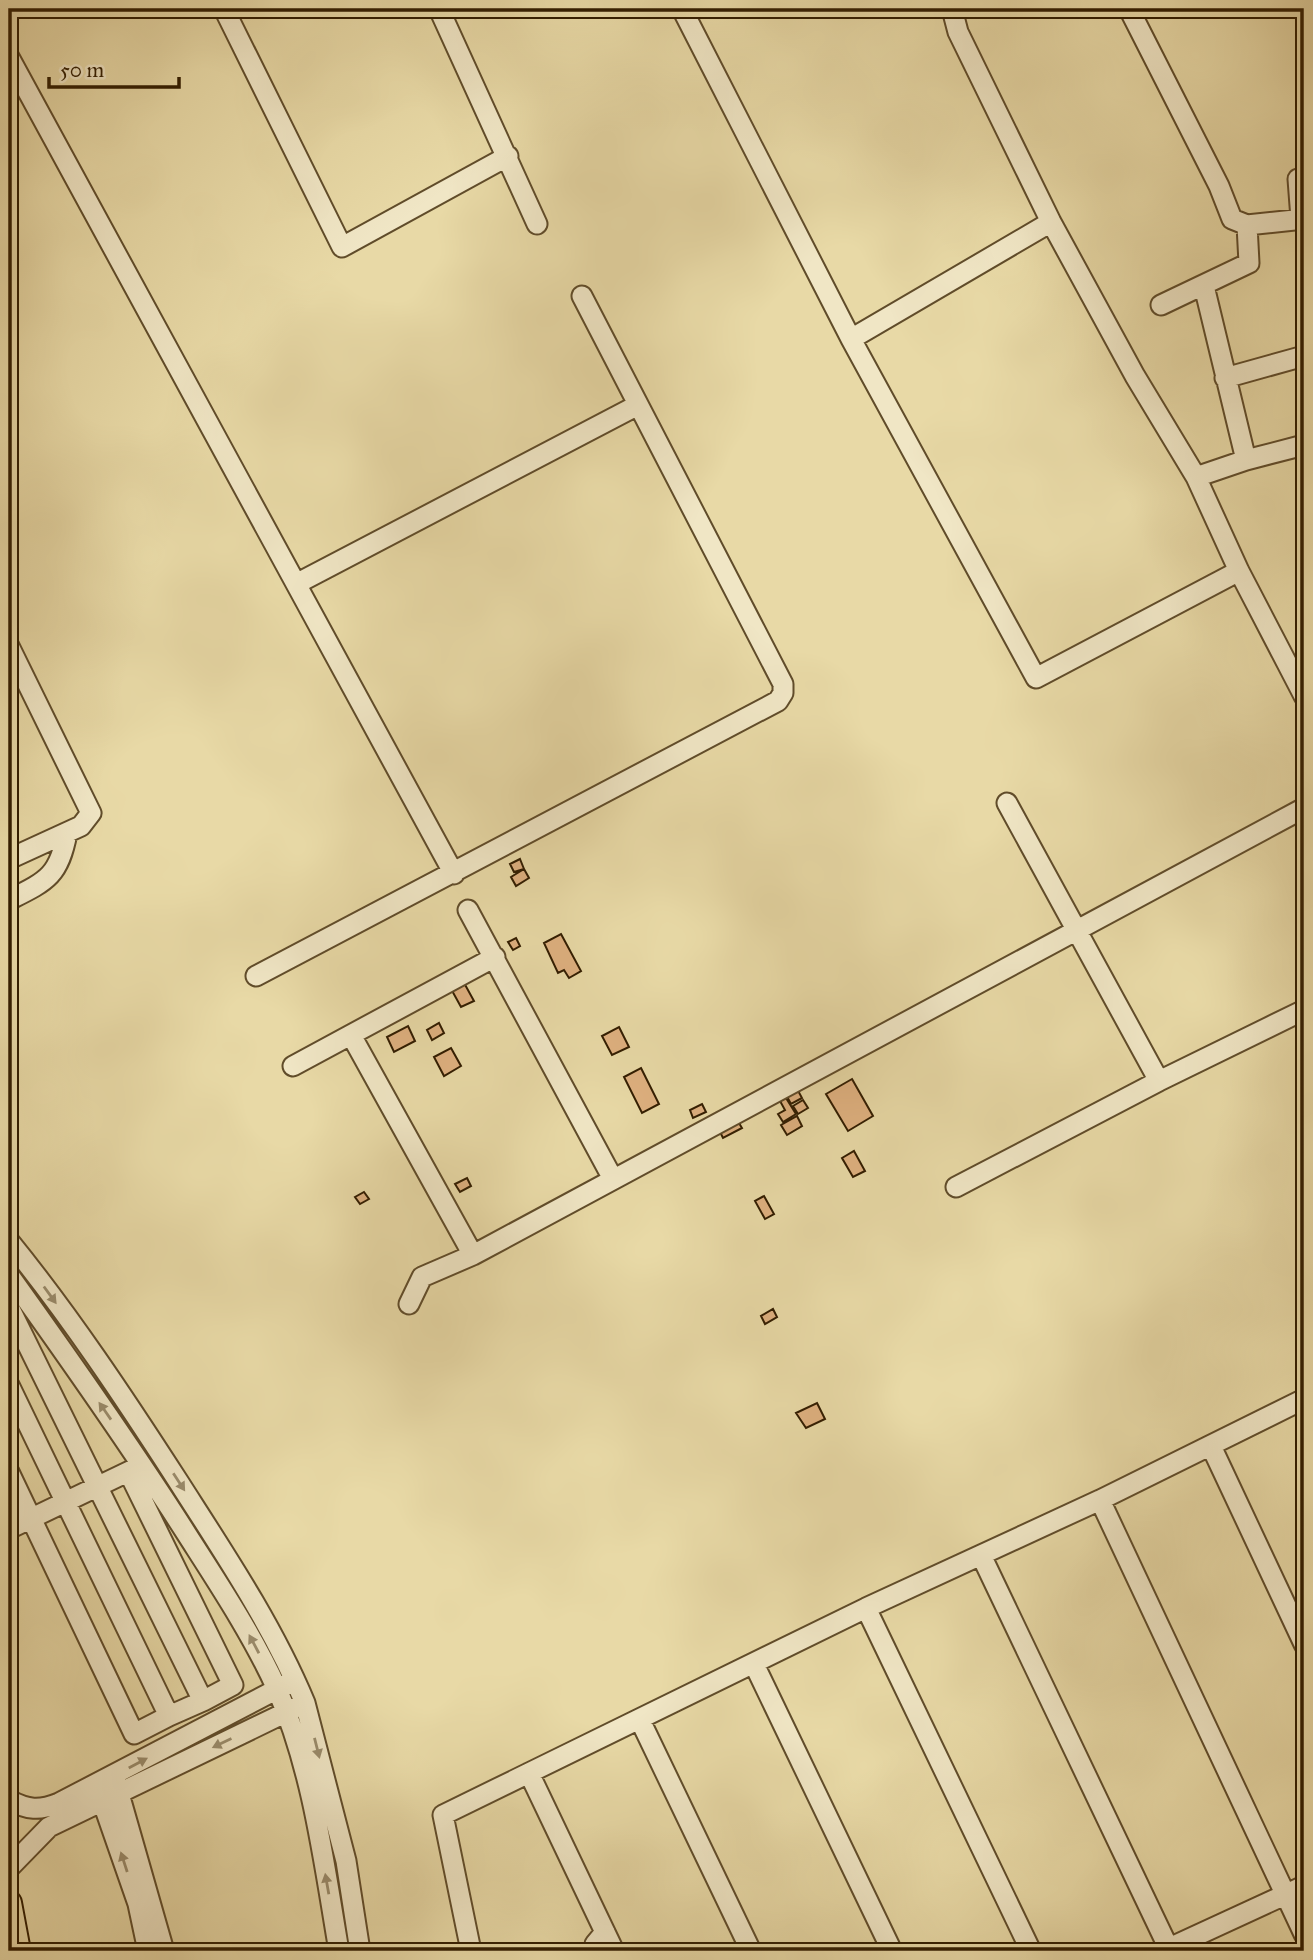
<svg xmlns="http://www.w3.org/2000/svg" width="1313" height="1960" font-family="'IM FELL Great Primer',serif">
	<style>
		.building { fill: #dfb180; stroke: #321d00; stroke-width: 2 }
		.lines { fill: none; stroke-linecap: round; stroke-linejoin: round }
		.minor-casing { stroke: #604c2a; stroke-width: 23 }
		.major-casing { stroke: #321d00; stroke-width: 28 }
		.minor { stroke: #f0e6c5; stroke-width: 19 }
		.major { stroke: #e8d9a6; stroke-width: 24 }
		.oneway { fill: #9a8c6c }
	</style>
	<rect width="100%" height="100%" fill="#e8d9a6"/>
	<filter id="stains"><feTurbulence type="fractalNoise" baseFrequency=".00286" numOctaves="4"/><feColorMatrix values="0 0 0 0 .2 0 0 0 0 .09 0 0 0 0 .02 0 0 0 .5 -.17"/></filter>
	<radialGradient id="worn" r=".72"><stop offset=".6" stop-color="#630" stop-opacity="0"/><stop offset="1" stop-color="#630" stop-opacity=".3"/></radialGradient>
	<!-- building -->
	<path class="building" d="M 520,859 L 524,869 L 514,872 L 510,864 Z
		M 524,869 L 529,878 L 516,886 L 511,877 Z
		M 561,934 L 581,971 L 569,978 L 564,970 L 558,973 L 544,943 Z
		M 516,938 L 520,946 L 513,950 L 508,942 Z
		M 463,981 L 474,1001 L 461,1007 L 450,987 Z
		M 439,1023 L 444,1033 L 432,1040 L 427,1030 Z
		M 408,1026 L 415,1041 L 394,1052 L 387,1037 Z
		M 619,1027 L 629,1047 L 612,1055 L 602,1036 Z
		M 451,1048 L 461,1066 L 444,1076 L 434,1057 Z
		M 641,1068 L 659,1104 L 642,1113 L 624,1077 Z
		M 852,1079 L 873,1116 L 848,1131 L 826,1094 Z
		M 795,1085 L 802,1098 L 791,1104 L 784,1091 Z
		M 786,1098 L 796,1114 L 783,1122 L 778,1114 L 785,1110 L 780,1101 Z
		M 803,1100 L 808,1108 L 798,1114 L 793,1106 Z
		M 702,1104 L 706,1112 L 693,1118 L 690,1110 Z
		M 797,1116 L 802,1126 L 787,1135 L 781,1125 Z
		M 736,1118 L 742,1128 L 723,1138 L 718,1128 Z
		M 854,1151 L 865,1171 L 853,1177 L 842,1158 Z
		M 467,1178 L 471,1186 L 460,1192 L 455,1184 Z
		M 364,1192 L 369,1199 L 360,1204 L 355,1197 Z
		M 764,1196 L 774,1214 L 765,1219 L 755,1201 Z
		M 773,1309 L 777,1317 L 765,1324 L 761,1316 Z
		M 817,1403 L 825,1419 L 806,1428 L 796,1413 Z"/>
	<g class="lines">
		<defs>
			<path id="minor" d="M 224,9 L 342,247 L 508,156
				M 439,9 L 537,224
				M 682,9 L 851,339 L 1036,678 L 1239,571
				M 952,9 L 958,32 L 1051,222 L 1135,376 L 1196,477 L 1239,571 L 1304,696
				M 1129,9 L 1219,186 L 1232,219 L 1247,225 L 1304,219
				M 9,57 L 454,874
				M 1301,219 L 1298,179 L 1304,179
				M 1204,286 L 1246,460
				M 1161,305 L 1249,263 L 1247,225
				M 851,339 L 1051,222
				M 1225,378 L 1304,356
				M 1196,477 L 1246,460 L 1304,445
				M 296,584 L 638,405
				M 9,646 L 91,813 L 81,826 L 9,859
				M 1007,803 L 1159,1081
				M 9,900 C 47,881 59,876 67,833
				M 468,910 L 613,1179
				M 256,976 L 778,701 L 783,693 L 783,684 L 582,296
				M 351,1035 L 473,1255
				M 293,1066 L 495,957
				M 956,1187 L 1159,1081 L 1304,1010
				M 9,1241 C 70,1316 125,1399 178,1481 C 224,1553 272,1624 305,1703 L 346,1861 L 360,1951
				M 9,1275 C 70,1360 130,1445 186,1533 C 218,1583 252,1634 277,1689 C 313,1771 324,1864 339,1951
				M 409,1304 L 422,1277 L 473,1255 L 1304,808
				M 9,1307 L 203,1701 L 169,1716
				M 9,1385 L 169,1716 L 134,1734 L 9,1472
				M 1211,1446 L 1304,1644
				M 129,1473 L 233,1685 L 203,1701
				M 1100,1500 L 1304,1934
				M 9,1529 L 138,1467
				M 981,1555 L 1170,1951
				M 866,1608 L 1031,1951
				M 754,1664 L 892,1951
				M 640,1720 L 751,1951
				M 529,1773 L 614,1951
				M 116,1783 L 164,1951
				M 99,1792 L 138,1904 L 148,1951
				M 9,1800 C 28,1810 39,1811 59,1803 L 287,1684
				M 9,1868 L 49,1827 L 295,1708
				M 471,1951 L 443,1815 L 866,1608 L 1100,1500 L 1304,1399
				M 596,1951 L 595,1944 L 605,1932
				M 1163,1951 L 1304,1886"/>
			<path id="major" d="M 9,1903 L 18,1951"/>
		</defs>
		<!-- minor casing -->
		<use href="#minor" class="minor-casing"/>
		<!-- major casing -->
		<use href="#major" class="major-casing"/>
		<!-- minor -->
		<use href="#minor" class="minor"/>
		<!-- major -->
		<use href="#major" class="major"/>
	</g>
	<!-- one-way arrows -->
	<defs><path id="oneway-solid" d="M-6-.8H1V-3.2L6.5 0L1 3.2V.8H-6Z" transform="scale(1.75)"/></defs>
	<g class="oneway">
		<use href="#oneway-solid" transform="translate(50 1295) rotate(54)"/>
		<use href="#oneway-solid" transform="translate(105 1411) rotate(-125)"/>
		<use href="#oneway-solid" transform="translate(179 1482) rotate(57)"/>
		<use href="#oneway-solid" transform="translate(254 1644) rotate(-118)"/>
		<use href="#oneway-solid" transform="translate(222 1743) rotate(154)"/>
		<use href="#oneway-solid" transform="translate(317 1748) rotate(76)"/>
		<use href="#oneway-solid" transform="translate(138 1763) rotate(-28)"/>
		<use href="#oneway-solid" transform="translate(124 1862) rotate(-108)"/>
		<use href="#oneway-solid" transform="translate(327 1884) rotate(-100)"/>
	</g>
	<!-- margin -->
	<rect width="1313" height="1960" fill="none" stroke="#e8d9a6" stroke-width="35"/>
	<rect x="10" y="10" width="1292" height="1939" fill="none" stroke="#321d00" stroke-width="3.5"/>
	<rect x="18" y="18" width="1278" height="1925" fill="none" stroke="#321d00" stroke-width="2"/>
	<!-- scale -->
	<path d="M49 77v10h130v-10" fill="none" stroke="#321d00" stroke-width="3.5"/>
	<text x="60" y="77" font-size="21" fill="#321d00" stroke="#f0e6c5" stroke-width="5" paint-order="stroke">50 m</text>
	<rect width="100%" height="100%" filter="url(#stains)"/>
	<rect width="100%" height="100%" fill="url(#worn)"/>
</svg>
